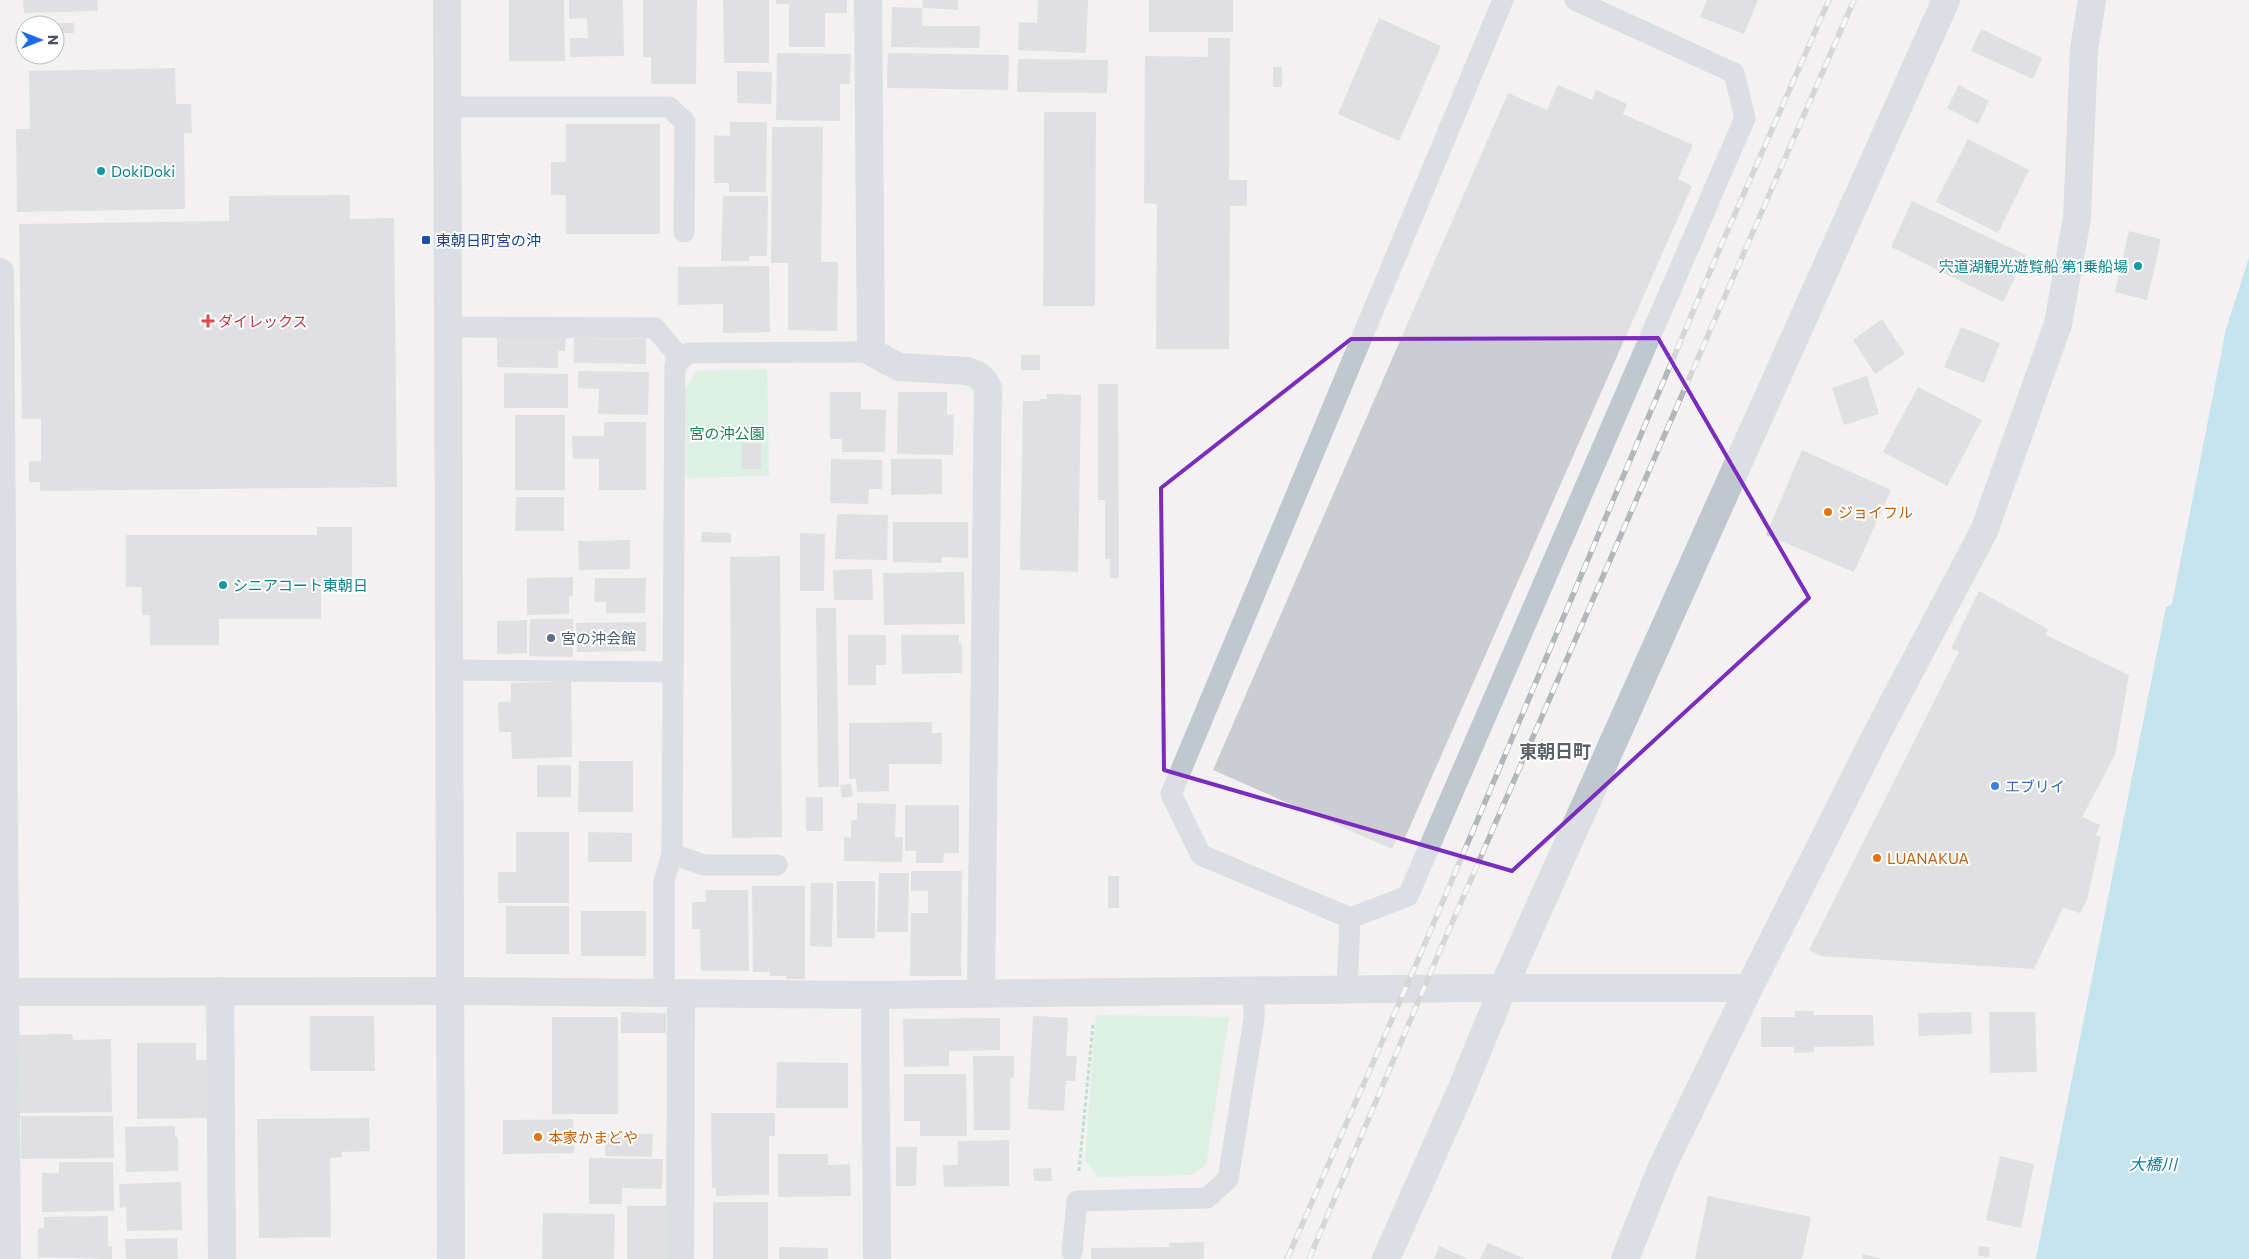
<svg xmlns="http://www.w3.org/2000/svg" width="2249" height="1259" font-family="Commissioner,'Noto Sans JP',sans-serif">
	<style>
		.green { fill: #c2efd5 }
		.water { fill: #90d4eb }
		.building { fill: #cbcdd3 }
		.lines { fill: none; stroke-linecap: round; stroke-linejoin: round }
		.path { stroke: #7acda8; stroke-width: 3; stroke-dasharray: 4 2.5; stroke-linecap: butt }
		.service { stroke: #bfc8d0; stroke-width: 21 }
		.minor { stroke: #bfc8d0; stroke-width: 28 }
		.tertiary { stroke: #bfc8d0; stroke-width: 28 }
		.rail-casing { stroke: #b3b6bb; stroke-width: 5.5 }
		.rail { stroke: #fff; stroke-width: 4; stroke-dasharray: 11; stroke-linecap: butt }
		.marked { fill: none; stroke: #7b2cbf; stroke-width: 4; stroke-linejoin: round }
		.culture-dot { fill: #0f9aa8; stroke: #fff; stroke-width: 2 }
		.transit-dot { fill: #1a4fb4; stroke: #fff; stroke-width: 2 }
		.health-dot { fill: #e0444e; stroke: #fff; stroke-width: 2 }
		.food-dot { fill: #e8710a; stroke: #fff; stroke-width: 2 }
		.service-dot { fill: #5c6f8a; stroke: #fff; stroke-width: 2 }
		.shop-dot { fill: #3f7fe0; stroke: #fff; stroke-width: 2 }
		.labels { text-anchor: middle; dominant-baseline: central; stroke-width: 4; stroke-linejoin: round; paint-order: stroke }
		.culture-label { font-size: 15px; fill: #0d838f; stroke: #fff; text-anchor: start }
		.transit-label { font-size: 15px; fill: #164399; stroke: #fff; text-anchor: start }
		.health-label { font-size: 15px; fill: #be3a42; stroke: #fff; text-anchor: start }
		.park-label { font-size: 15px; fill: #198152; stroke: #fff }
		.food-label { font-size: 15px; fill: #c56008; stroke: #fff; text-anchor: start }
		.service-label { font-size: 15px; fill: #4e5e75; stroke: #fff; text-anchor: start }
		.shop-label { font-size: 15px; fill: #366cbe; stroke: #fff; text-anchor: start }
		.water-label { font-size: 16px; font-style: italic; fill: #0f7ea4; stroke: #fff }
		.quarter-label { font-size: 18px; font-weight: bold; fill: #5e6166; stroke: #fff }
	</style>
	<rect width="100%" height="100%" fill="#f3f1f1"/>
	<!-- green -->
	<path class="green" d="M 767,369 L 769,476 L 686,478 L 685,389 L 697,371 Z
		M 1096,1015 L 1229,1017 L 1206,1165 L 1191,1175 L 1099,1177 L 1085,1161 Z"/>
	<!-- water -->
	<path class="water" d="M 2249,258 L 2249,1259 L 2036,1259 L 2166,607 L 2172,604 L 2226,329 Z"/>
	<!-- building -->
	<path class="building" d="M 23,0 L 97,0 L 98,11 L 24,13 Z
		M 509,0 L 564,0 L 565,61 L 509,61 Z
		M 569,0 L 623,0 L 624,56 L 570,57 L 570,38 L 588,38 L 587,18 L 569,19 Z
		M 643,0 L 697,0 L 696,84 L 651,84 L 651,57 L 643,57 Z
		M 723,0 L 769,0 L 769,63 L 724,63 Z
		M 776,0 L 847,0 L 847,13 L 825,13 L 825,47 L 789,47 L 789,4 L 776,4 Z
		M 923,0 L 958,0 L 958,10 L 922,8 Z
		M 1038,0 L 1088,0 L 1086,53 L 1018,50 L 1019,22 L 1037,23 Z
		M 1149,0 L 1233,0 L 1233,32 L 1149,32 Z
		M 1707,0 L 1758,0 L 1744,34 L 1700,17 Z
		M 892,7 L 922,8 L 922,26 L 980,26 L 979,48 L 891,47 Z
		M 1379,18 L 1441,46 L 1399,141 L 1338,114 Z
		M 48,23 L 74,23 L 74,33 L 55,33 L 55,25 L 48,25 Z
		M 1981,29 L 2042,58 L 2033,79 L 1971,51 Z
		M 1208,38 L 1230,38 L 1229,180 L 1247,180 L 1247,206 L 1230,206 L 1229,349 L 1156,349 L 1157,204 L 1144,203 L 1145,56 L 1208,57 Z
		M 777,53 L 851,54 L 850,84 L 840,84 L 840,121 L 776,120 Z
		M 888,53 L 1009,55 L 1008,90 L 887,88 Z
		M 1018,59 L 1108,60 L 1107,93 L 1017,92 Z
		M 1273,67 L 1282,67 L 1282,87 L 1273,87 Z
		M 175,68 L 176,104 L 191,104 L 192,133 L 184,133 L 185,209 L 17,212 L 16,129 L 30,129 L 29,71 Z
		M 737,71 L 772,72 L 771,104 L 737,103 Z
		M 1558,85 L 1592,100 L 1596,90 L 1627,104 L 1623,114 L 1693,145 L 1678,179 L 1692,186 L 1404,840 L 1397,837 L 1392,849 L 1213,770 L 1508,93 L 1547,110 Z
		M 1959,85 L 1989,101 L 1978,124 L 1947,108 Z
		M 1044,112 L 1096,112 L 1095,306 L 1043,306 Z
		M 730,122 L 767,122 L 766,192 L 729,192 L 729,183 L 714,183 L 714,135 L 730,136 Z
		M 566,124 L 660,124 L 660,234 L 566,234 L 566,195 L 551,195 L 551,162 L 566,162 Z
		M 772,127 L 823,127 L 821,262 L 838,262 L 837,331 L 788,330 L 788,263 L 771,263 Z
		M 1968,139 L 2029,170 L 1998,233 L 1936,202 Z
		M 350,195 L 350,219 L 394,218 L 397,487 L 40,491 L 40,482 L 29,482 L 29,461 L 41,461 L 41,419 L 22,419 L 19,224 L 229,221 L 229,196 Z
		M 723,196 L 768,196 L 767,256 L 749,256 L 749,261 L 721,261 Z
		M 1912,201 L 2026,255 L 2003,302 L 1891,247 Z
		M 2129,231 L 2161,239 L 2147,300 L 2115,292 Z
		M 769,266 L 770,332 L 723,333 L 723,304 L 678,305 L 678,267 Z
		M 1882,319 L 1905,354 L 1875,374 L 1853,340 Z
		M 1961,327 L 2000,343 L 1984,383 L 1944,367 Z
		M 497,336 L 566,336 L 565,351 L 558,351 L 558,368 L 497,367 Z
		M 574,338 L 646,339 L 646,364 L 574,363 Z
		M 1021,355 L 1040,355 L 1040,370 L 1021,370 Z
		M 578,371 L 649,372 L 648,415 L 598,414 L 599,389 L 578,388 Z
		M 504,373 L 568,374 L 568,408 L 504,408 Z
		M 1867,376 L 1879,414 L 1844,425 L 1832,388 Z
		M 1098,384 L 1118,384 L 1119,578 L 1110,578 L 1110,559 L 1105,559 L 1105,500 L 1098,500 Z
		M 1918,387 L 1982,420 L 1947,486 L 1883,452 Z
		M 830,392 L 861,392 L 861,409 L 886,410 L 885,452 L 842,452 L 842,439 L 830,439 Z
		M 898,392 L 947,392 L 947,414 L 954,415 L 953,455 L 897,454 Z
		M 1047,394 L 1081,395 L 1078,572 L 1020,570 L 1023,401 L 1039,401 L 1039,399 L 1047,399 Z
		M 515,415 L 565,415 L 565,490 L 515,490 Z
		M 604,422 L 646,422 L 646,490 L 599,490 L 599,459 L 573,459 L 572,436 L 604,436 Z
		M 742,443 L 761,443 L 761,469 L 742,469 Z
		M 1802,450 L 1891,490 L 1854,572 L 1766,535 Z
		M 831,459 L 882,460 L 882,489 L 869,489 L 868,504 L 830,503 Z
		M 891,459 L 942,459 L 942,494 L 891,495 Z
		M 516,497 L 564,497 L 564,531 L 515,531 Z
		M 837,514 L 888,515 L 887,560 L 835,559 Z
		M 893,522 L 968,522 L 968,558 L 942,557 L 942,563 L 893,562 Z
		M 317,527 L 352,527 L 352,584 L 321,584 L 321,619 L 219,619 L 219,645 L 150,645 L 150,615 L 142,615 L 142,587 L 126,587 L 126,535 L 317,535 Z
		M 702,532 L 731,533 L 731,543 L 701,542 Z
		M 800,533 L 825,534 L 824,591 L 800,591 Z
		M 630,540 L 630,569 L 579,570 L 578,541 Z
		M 780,556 L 782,837 L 732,838 L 730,557 Z
		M 872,569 L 873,600 L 834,600 L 833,570 Z
		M 964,572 L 965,624 L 884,625 L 883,573 Z
		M 573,577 L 573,596 L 569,597 L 569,614 L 527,615 L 527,578 Z
		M 595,578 L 646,578 L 645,613 L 606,613 L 606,602 L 594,602 Z
		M 1979,591 L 2048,629 L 2046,635 L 2129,675 L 2115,755 L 2082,817 L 2100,825 L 2096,835 L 2101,837 L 2087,900 L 2080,913 L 2063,908 L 2034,969 L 1821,956 L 1809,950 L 1959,652 L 1951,648 Z
		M 816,608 L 836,608 L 839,787 L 818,787 Z
		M 530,619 L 573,619 L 573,657 L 529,656 Z
		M 527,620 L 527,653 L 497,654 L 497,621 Z
		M 646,622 L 646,651 L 577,652 L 576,623 Z
		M 848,635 L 886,635 L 886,665 L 876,665 L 876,685 L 848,685 Z
		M 901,635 L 959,635 L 959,643 L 962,644 L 962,673 L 902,674 Z
		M 571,681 L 572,757 L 512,759 L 511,732 L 499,732 L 498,702 L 511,702 L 511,683 Z
		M 932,722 L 932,733 L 942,733 L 942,764 L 889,764 L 889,791 L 857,792 L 856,779 L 849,779 L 849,723 Z
		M 579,761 L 633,761 L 633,812 L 578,812 Z
		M 537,765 L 571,765 L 571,797 L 537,797 Z
		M 851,784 L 853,796 L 842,798 L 840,785 Z
		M 806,797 L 823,797 L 823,831 L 806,831 Z
		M 857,803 L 896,804 L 895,837 L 903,837 L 902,862 L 844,861 L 844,837 L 851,838 L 851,820 L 857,820 Z
		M 905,805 L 959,805 L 959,853 L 944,853 L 943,863 L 916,863 L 916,851 L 905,851 Z
		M 516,832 L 569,832 L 569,903 L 498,903 L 498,872 L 516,872 Z
		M 588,832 L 632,833 L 632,862 L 588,862 Z
		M 911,871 L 962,871 L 961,976 L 910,976 L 911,913 L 928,913 L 928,891 L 911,891 Z
		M 879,873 L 909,873 L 908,932 L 877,932 Z
		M 1108,876 L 1119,876 L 1119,908 L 1108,908 Z
		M 837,881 L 875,881 L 875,938 L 837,938 Z
		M 811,883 L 833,883 L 832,947 L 810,946 Z
		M 752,886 L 805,886 L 805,979 L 786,979 L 786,976 L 770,976 L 770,972 L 753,972 Z
		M 705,890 L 748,890 L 749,971 L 701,971 L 700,929 L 692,929 L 692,902 L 706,902 Z
		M 506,906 L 569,906 L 569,954 L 506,954 Z
		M 581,911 L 646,911 L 646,956 L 581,956 Z
		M 1795,1011 L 1814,1011 L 1814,1015 L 1873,1015 L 1874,1046 L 1814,1047 L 1814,1052 L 1794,1053 L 1794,1047 L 1761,1047 L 1761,1017 L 1795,1017 Z
		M 621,1012 L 666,1013 L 666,1033 L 621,1033 Z
		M 1971,1012 L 1972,1034 L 1919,1036 L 1918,1013 Z
		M 1989,1012 L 2035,1012 L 2037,1072 L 1990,1073 Z
		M 310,1016 L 374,1016 L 375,1071 L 310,1071 Z
		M 1033,1016 L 1068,1018 L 1066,1056 L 1077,1056 L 1075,1081 L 1066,1081 L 1064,1111 L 1028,1109 Z
		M 552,1017 L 618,1017 L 618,1114 L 552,1114 Z
		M 1000,1018 L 1000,1050 L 949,1051 L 949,1066 L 904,1067 L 903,1019 Z
		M 72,1034 L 73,1040 L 111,1039 L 112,1112 L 20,1113 L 19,1035 Z
		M 137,1043 L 196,1043 L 196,1060 L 211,1060 L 211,1118 L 137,1119 Z
		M 973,1056 L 1014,1056 L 1014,1078 L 1010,1078 L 1010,1130 L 974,1130 Z
		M 777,1062 L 848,1063 L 848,1108 L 776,1108 Z
		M 904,1074 L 966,1074 L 967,1136 L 920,1136 L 920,1121 L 904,1121 Z
		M 711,1113 L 775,1113 L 775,1136 L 769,1136 L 769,1195 L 716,1196 L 716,1188 L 712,1188 Z
		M 21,1116 L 113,1116 L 114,1158 L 21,1159 Z
		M 369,1118 L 370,1151 L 342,1152 L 342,1157 L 330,1158 L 331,1237 L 259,1238 L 257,1119 Z
		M 573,1119 L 574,1153 L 503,1154 L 503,1120 Z
		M 175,1126 L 175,1137 L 178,1137 L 178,1171 L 126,1172 L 125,1127 Z
		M 605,1133 L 653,1134 L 652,1157 L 605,1156 Z
		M 1009,1140 L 1009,1186 L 944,1187 L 943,1165 L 958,1165 L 958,1141 Z
		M 896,1147 L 917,1147 L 916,1186 L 896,1186 Z
		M 778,1154 L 828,1154 L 828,1165 L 850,1164 L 851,1196 L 778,1197 Z
		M 2000,1156 L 2034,1164 L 2021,1228 L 1986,1220 Z
		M 589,1158 L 663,1159 L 662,1189 L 622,1188 L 622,1204 L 589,1204 Z
		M 59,1162 L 113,1162 L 114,1211 L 42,1212 L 42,1173 L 59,1173 Z
		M 1051,1168 L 1052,1181 L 1034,1181 L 1033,1169 Z
		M 181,1182 L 182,1230 L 127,1231 L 126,1207 L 120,1208 L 119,1184 Z
		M 1708,1196 L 1811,1217 L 1802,1259 L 1695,1259 Z
		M 713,1202 L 768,1202 L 768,1259 L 713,1259 Z
		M 627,1206 L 667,1206 L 667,1259 L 627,1259 Z
		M 543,1213 L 615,1214 L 614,1259 L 542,1259 Z
		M 108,1216 L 108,1246 L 112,1246 L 112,1259 L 38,1257 L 38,1229 L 44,1228 L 44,1217 Z
		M 177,1238 L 178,1259 L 126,1259 L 125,1239 Z
		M 1204,1242 L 1204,1259 L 1091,1259 L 1091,1248 L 1169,1247 L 1169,1243 Z
		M 1488,1243 L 1525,1259 L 1480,1259 Z
		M 1439,1246 L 1468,1259 L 1434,1259 Z
		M 1979,1246 L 1990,1247 L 1989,1257 L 1978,1256 Z
		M 779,1247 L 828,1248 L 828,1259 L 779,1259 Z
		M 1863,1254 L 1880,1258 L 1880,1259 L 1862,1259 Z"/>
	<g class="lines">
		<!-- path -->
		<path class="path" d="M 1079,1171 L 1093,1025"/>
		<!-- service -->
		<path class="service" d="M 1503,0 L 1171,794 L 1201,855 L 1350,918 L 1408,896 L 1745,118 L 1734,73 L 1575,0
			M 447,107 L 669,107 L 685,122 L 684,232
			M 447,327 L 655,328 L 681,359
			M 448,670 L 672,672
			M 672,854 L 704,865 L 777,865
			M 1347,990 L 1350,918
			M 664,993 L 664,881 L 672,854 L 675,365 L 688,353 L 871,352
			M 1072,1252 L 1077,1201 L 1207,1198 L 1228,1179 L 1254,1019 L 1254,991"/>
		<!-- minor -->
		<path class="minor" d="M 868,0 L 871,352 L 899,367 L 967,371 C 978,374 983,378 988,388 L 981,993
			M 0,272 L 7,1259
			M 220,991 L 222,1259
			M 0,992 L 449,991 L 875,995 L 1473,988 L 1749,988
			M 875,995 L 877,1259
			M 680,1259 L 681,993
			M 1625,1259 L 1662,1167 L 1749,988 L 1885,718 L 1984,531 L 2058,324 L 2077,218 L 2084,49 L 2092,0"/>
		<!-- tertiary -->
		<path class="tertiary" d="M 447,0 L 451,1259
			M 1386,1259 L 1462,1088 L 1503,988 L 1946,0"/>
		<defs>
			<path id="rail" d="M 1287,1259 L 1421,953 L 1723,241 L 1829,0
				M 1309,1259 L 1438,955 L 1854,0"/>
		</defs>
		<!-- rail casing -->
		<use href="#rail" class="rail-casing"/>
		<!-- rail -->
		<use href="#rail" class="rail"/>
	</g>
	<!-- marked area -->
	<path d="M0 0H2249V1259H0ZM 1658,338 L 1809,598 L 1512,871 L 1164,770 L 1161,488 L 1351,339 Z" fill="#f3f1f1" fill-opacity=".55" fill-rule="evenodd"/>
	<path class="marked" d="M 1658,338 L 1809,598 L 1512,871 L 1164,770 L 1161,488 L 1351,339 Z"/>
	<!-- markers -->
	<g class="culture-dot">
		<circle cx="101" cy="171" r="5"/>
		<circle cx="2138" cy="266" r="5"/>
		<circle cx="223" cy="585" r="5"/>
	</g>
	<rect class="transit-dot" x="421" y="235" width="10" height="10" rx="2.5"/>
	<path class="health-dot" d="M205.5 313.5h5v5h5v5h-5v5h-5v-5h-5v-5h5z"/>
	<g class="food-dot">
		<circle cx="1828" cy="512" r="5"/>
		<circle cx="1877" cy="858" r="5"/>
		<circle cx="538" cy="1137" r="5"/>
	</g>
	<circle class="service-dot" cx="551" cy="638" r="5"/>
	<circle class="shop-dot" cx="1995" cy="786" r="5"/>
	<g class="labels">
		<!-- culture labels -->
		<g class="culture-label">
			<text x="111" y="171">DokiDoki</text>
			<text x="2128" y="266" text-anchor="end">宍道湖観光遊覧船 第1乗船場</text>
			<text x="233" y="585">シニアコート東朝日</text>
		</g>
		<!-- transit labels -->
		<g class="transit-label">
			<text x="436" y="240">東朝日町宮の沖</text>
		</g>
		<!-- health labels -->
		<g class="health-label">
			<text x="218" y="321">ダイレックス</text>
		</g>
		<!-- park labels -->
		<g class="park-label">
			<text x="727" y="433">宮の沖公園</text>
		</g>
		<!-- food labels -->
		<g class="food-label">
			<text x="1838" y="512">ジョイフル</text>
			<text x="1887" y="858">LUANAKUA</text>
			<text x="548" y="1137">本家かまどや</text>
		</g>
		<!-- service labels -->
		<g class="service-label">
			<text x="561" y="638">宮の沖会館</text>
		</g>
		<!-- shop labels -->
		<g class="shop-label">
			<text x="2005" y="786">エブリイ</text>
		</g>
		<!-- water labels -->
		<g class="water-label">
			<text x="2153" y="1163">大橋川</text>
		</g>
		<!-- quarter labels -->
		<g class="quarter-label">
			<text x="1555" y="751">東朝日町</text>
		</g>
	</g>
	<!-- north arrow -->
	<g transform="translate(40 40) rotate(90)"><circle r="24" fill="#ffffff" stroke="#b6babf"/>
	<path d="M0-4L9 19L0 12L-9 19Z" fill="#1c6ae3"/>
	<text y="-8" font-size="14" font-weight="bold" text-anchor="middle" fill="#49535f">N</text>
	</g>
</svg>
